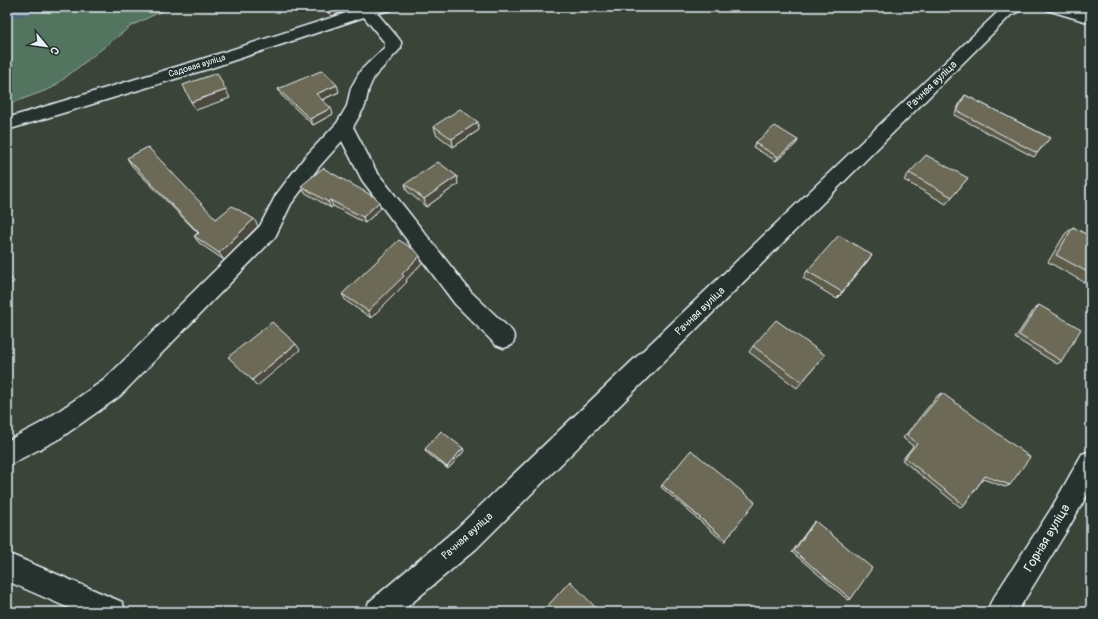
<svg xmlns="http://www.w3.org/2000/svg" width="1098" height="619" font-family="Pangolin,sans-serif">
	<style>
		.green { fill: #537560; stroke: #9eb3ac }
		.lines { fill: none; stroke-linecap: round; stroke-linejoin: round }
		.river { fill: #506b76; fill-rule: evenodd }
		.minor-casing { stroke: #e8f1f8; stroke-width: 3 }
		.minor { fill: #26332d; fill-rule: evenodd }
		.wall { fill: #5d5b4a; stroke: #e8f1f8 }
		.shaded-wall { fill: #4c4a3c; stroke: #e8f1f8 }
		.building { fill: #6c6a56; stroke: #e8f1f8 }
		.labels { text-anchor: middle; dominant-baseline: central; stroke-width: 4; stroke-linejoin: round; paint-order: stroke }
		.far-street-label { font-size: 9px; fill: #e8f1f8; stroke: #26332d }
		.street-label { font-size: 11px; fill: #e8f1f8; stroke: #26332d }
		.near-street-label { font-size: 13px; fill: #e8f1f8; stroke: #26332d }
	</style>
	<rect width="100%" height="100%" fill="#3b4439"/>
	<filter id="ink" filterUnits="userSpaceOnUse"><feTurbulence type="fractalNoise" baseFrequency=".025" numOctaves="2"/><feDisplacementMap in="SourceGraphic" scale="8" xChannelSelector="R" yChannelSelector="G"/><feConvolveMatrix kernelMatrix="1 2 1 2 8 2 1 2 1" color-interpolation-filters="sRGB"/></filter>
	<g filter="url(#ink)">
		<!-- green -->
		<path class="green" d="M 7,7 L 170,7 L 131,26 L 52,88 L 7,105 Z"/>
		<g class="lines">
			<!-- river -->
			<path class="river" d="M 7,7 L 43,7 L 39,13 L 7,19 Z"/>
			<defs>
				<path id="minor" d="M 365,7 L 394,7 L 391,10 L 377,13 L 399,39 L 401,42 L 401,48 L 374,77 L 369,88 L 365,106 L 353,127 L 376,171 L 471,292 L 512,331 L 515,338 L 512,345 L 504,348 L 496,345 L 455,304 L 362,180 L 342,141 L 318,168 L 291,204 L 275,237 L 120,396 L 59,439 L 7,466 L 7,441 L 41,423 L 104,380 L 260,226 L 276,195 L 304,158 L 337,123 L 347,106 L 351,88 L 361,70 L 385,47 L 385,43 L 364,17 L 211,68 L 7,130 L 7,118 L 199,60 Z
					M 1004,7 L 1025,7 L 1022,10 L 1011,15 L 476,549 L 401,612 L 365,612 L 369,602 L 456,529 L 1001,9 Z
					M 1044,7 L 1069,7 L 1091,13 L 1091,23 L 1047,10 Z
					M 1091,451 L 1091,488 L 1069,527 L 1017,612 L 987,612 L 991,602 L 1051,509 L 1082,454 Z
					M 7,553 L 122,602 L 126,612 L 78,612 L 7,581 Z"/>
			</defs>
			<!-- minor casing -->
			<use href="#minor" class="minor-casing"/>
			<!-- minor -->
			<use href="#minor" class="minor"/>
		</g>
		<!-- wall -->
		<path class="wall" d="M 324,7 L 360,7 L 331,16 Z
			M 278,89 L 339,92 L 322,100 L 333,114 L 313,125 L 281,95 Z
			M 965,95 L 1050,138 L 1034,157 L 954,115 L 962,99 Z
			M 434,126 L 479,130 L 453,147 L 436,134 Z
			M 798,140 L 796,144 L 776,161 L 753,147 L 755,143 Z
			M 127,158 L 216,219 L 258,226 L 224,260 L 199,243 L 194,236 L 198,233 L 132,166 Z
			M 909,173 L 968,178 L 946,204 L 904,180 Z
			M 405,184 L 458,184 L 426,207 L 407,191 Z
			M 301,186 L 379,202 L 381,208 L 365,223 L 333,206 L 331,208 L 304,192 Z
			M 1073,227 L 1091,237 L 1091,286 L 1048,262 L 1065,234 Z
			M 872,255 L 837,299 L 803,278 L 807,271 Z
			M 420,256 L 422,263 L 406,280 L 407,282 L 371,318 L 346,301 L 342,294 Z
			M 1039,305 L 1062,361 L 1057,364 L 1015,338 L 1035,308 Z
			M 753,346 L 825,355 L 797,388 L 749,352 Z
			M 942,393 L 1010,485 L 1005,487 L 983,479 L 964,505 L 960,507 L 902,460 L 913,446 L 903,438 L 938,395 Z
			M 425,449 L 464,451 L 448,469 L 426,452 Z
			M 662,485 L 726,540 L 724,542 L 661,487 Z
			M 815,521 L 851,599 L 848,600 L 792,552 L 813,523 Z"/>
		<!-- shaded-wall -->
		<path class="shaded-wall" d="M 332,7 L 360,7 L 331,16 L 329,8 Z
			M 337,85 L 339,92 L 319,101 L 316,94 Z
			M 226,90 L 230,98 L 196,110 L 191,102 Z
			M 331,108 L 333,114 L 313,125 L 310,119 Z
			M 478,122 L 479,130 L 453,147 L 452,139 Z
			M 798,140 L 796,144 L 776,161 L 778,157 Z
			M 457,176 L 458,184 L 426,207 L 424,199 Z
			M 330,200 L 333,206 L 331,208 L 328,202 Z
			M 379,202 L 381,208 L 365,223 L 363,217 Z
			M 254,219 L 258,226 L 224,260 L 219,253 Z
			M 872,255 L 867,262 L 837,299 L 842,292 Z
			M 420,256 L 422,263 L 406,280 L 407,282 L 371,318 L 368,311 L 402,274 Z
			M 7,272 L 14,282 L 7,286 Z
			M 296,344 L 300,350 L 257,386 L 252,380 Z
			M 463,448 L 464,451 L 448,469 L 447,467 Z"/>
		<!-- building -->
		<path class="building" d="M 323,70 L 337,85 L 316,94 L 331,108 L 310,119 L 278,89 Z
			M 217,73 L 226,90 L 191,102 L 183,85 Z
			M 965,95 L 1050,138 L 1037,153 L 957,111 Z
			M 460,109 L 478,122 L 452,139 L 434,126 Z
			M 775,126 L 798,140 L 778,157 L 755,143 Z
			M 148,147 L 216,219 L 232,206 L 254,219 L 219,253 L 194,236 L 199,233 L 127,158 Z
			M 926,155 L 968,178 L 952,197 L 909,173 Z
			M 438,162 L 457,176 L 424,199 L 405,184 Z
			M 323,168 L 376,198 L 379,202 L 363,217 L 330,200 L 328,202 L 301,186 Z
			M 1073,227 L 1091,237 L 1091,274 L 1056,255 Z
			M 839,235 L 872,255 L 842,292 L 807,271 Z
			M 399,240 L 416,251 L 420,256 L 402,274 L 404,276 L 368,311 L 342,294 Z
			M 1039,305 L 1081,329 L 1062,361 L 1019,335 Z
			M 776,320 L 825,355 L 802,382 L 753,346 Z
			M 272,322 L 296,344 L 252,380 L 228,357 Z
			M 942,393 L 1030,457 L 1010,485 L 985,476 L 964,505 L 905,458 L 917,443 L 907,435 Z
			M 441,431 L 463,448 L 447,467 L 425,449 Z
			M 691,450 L 755,502 L 726,540 L 662,485 Z
			M 815,521 L 872,568 L 851,599 L 794,551 Z
			M 570,581 L 600,612 L 542,612 Z"/>
	</g>
	<g class="labels">
		<!-- far-street labels -->
		<g class="far-street-label">
			<text transform="translate(197 66) rotate(-17)">Садовая вуліца</text>
		</g>
		<!-- street labels -->
		<g class="street-label">
			<text transform="translate(932 85) rotate(-44)">Рачная вуліца</text>
			<text transform="translate(700 311) rotate(-44)">Рачная вуліца</text>
			<text transform="translate(467 536) rotate(-42)">Рачная вуліца</text>
		</g>
		<!-- near-street labels -->
		<g class="near-street-label">
			<text transform="translate(1047 538) rotate(-59)">Горная вуліца</text>
		</g>
	</g>
	<!-- margin -->
	<rect width="1098" height="619" fill="none" stroke="#26332d" stroke-width="24"/>
	<rect x="12" y="12" width="1074" height="595" fill="none" stroke="#e8f1f8" stroke-width="1.5" filter="url(#ink)"/>
	<!-- north arrow -->
	<g transform="translate(46 46) rotate(119)" stroke="#26332d" stroke-width="3" paint-order="stroke">
	<path d="M0-3L7 15L0 10L-7 15Z" fill="#e8f1f8"/>
	<text y="-6" font-size="11" font-weight="bold" text-anchor="middle" fill="#e8f1f8">С</text>
	</g>
</svg>
